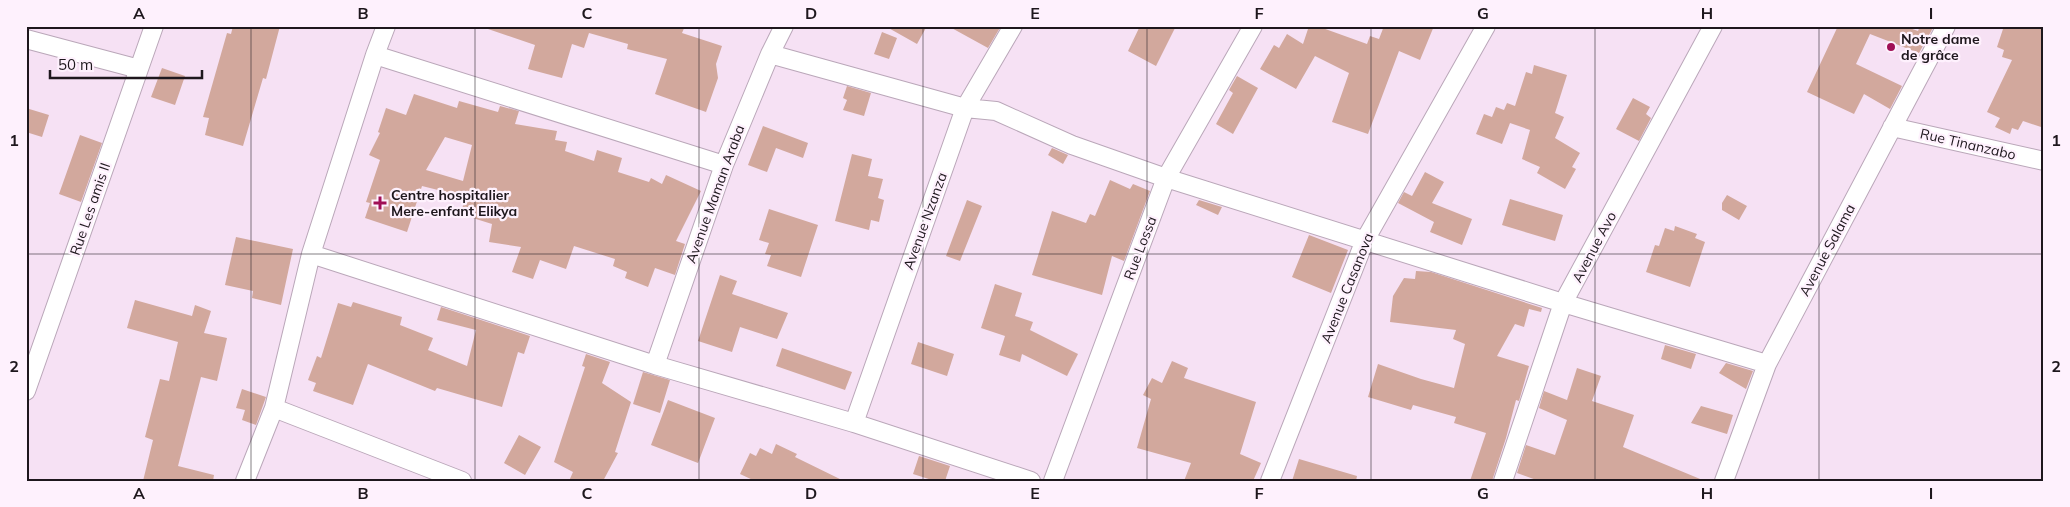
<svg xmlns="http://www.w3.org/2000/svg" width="2070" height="507" font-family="Mulish,sans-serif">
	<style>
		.building { fill: #d2a89d; fill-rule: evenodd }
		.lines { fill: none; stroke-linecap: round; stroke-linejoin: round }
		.street-casing { stroke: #baa7b9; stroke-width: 20 }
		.street { stroke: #fff; stroke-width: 18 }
		.grid { fill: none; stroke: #1e171d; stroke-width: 1; stroke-opacity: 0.55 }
		.poi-dot { fill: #a00f56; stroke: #fef1fd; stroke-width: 2 }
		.labels { text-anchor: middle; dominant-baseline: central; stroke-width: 4.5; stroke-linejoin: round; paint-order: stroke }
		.poi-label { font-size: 14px; font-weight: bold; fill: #1e171d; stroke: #fef1fd; text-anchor: start }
		.street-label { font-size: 14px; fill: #1e171d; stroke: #fef1fd }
		.neatline { fill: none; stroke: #1e171d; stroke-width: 2 }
		.grid-label { font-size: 16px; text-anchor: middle; font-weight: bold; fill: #1e171d }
	</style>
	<rect width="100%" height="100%" fill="#f6e1f4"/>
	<!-- building -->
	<path class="building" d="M 233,26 L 280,26 L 266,79 L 263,78 L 243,146 L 205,135 L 209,118 L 203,117 L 227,33 L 231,34 Z
		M 489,26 L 685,26 L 682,33 L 722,46 L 716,64 L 718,78 L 706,112 L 655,94 L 667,59 L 627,49 L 628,44 L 589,33 L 584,48 L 572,44 L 562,78 L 528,69 L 535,45 L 488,29 Z
		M 885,26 L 927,26 L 917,44 Z
		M 948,26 L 1001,26 L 988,48 Z
		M 1140,26 L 1176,26 L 1156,66 L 1128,51 Z
		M 1309,26 L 1317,26 L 1367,44 L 1370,36 L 1379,39 L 1384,26 L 1434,26 L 1420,60 L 1399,51 L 1368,134 L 1332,122 L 1349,73 L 1315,56 L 1296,89 L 1260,69 L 1274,45 L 1279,48 L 1287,34 L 1303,44 Z
		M 1838,26 L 1904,26 L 1918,31 L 1920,26 L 1934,26 L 1919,53 L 1870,34 L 1856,64 L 1902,86 L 1890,109 L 1864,94 L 1854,114 L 1807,92 Z
		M 2004,26 L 2044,26 L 2044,128 L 2023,121 L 2018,130 L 2012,128 L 2010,134 L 1995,127 L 2000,118 L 1987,112 L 2012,60 L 2002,57 L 2004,50 L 1997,47 Z
		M 882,32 L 897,38 L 889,59 L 874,54 Z
		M 1534,65 L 1567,75 L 1555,113 L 1564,117 L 1555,138 L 1580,153 L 1572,167 L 1576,169 L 1565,189 L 1537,173 L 1540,167 L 1522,159 L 1530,130 L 1510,123 L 1502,144 L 1476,134 L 1484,114 L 1492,117 L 1496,107 L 1504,110 L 1507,103 L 1515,106 L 1526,72 L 1532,74 Z
		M 162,68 L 185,76 L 175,105 L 151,97 Z
		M 1237,76 L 1258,88 L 1233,134 L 1216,124 L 1233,93 L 1229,90 Z
		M 847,86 L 871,93 L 864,116 L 843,110 L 847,100 L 843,98 Z
		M 414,94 L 457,108 L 459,101 L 498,112 L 500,106 L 519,111 L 515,124 L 557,131 L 555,140 L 567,142 L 565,151 L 594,161 L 597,150 L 622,158 L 618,172 L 649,182 L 651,178 L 662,184 L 666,175 L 701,191 L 676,241 L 685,244 L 675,275 L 655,268 L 648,287 L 625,278 L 627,272 L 613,266 L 615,259 L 574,246 L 566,269 L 540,260 L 533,279 L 512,272 L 521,247 L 489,242 L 492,224 L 460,214 L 466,197 L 422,186 L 407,232 L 365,218 L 370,203 L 366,202 L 380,160 L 369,155 L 380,133 L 378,132 L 386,108 L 406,115 ZM 445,137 L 472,145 L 463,181 L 426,170 Z
		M 1633,98 L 1650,107 L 1646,114 L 1651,118 L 1639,141 L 1616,129 Z
		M 26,108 L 49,115 L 42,137 L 26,132 Z
		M 763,126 L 808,143 L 803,158 L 776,148 L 767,172 L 748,165 Z
		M 80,135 L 102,143 L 81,202 L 59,194 Z
		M 1052,148 L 1068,155 L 1063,164 L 1048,155 Z
		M 852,154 L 872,159 L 868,176 L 883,179 L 878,198 L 884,200 L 879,222 L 871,220 L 869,230 L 835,221 Z
		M 1425,172 L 1444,182 L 1432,203 L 1472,219 L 1462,245 L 1430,232 L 1434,222 L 1398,203 L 1404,192 L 1412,196 Z
		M 1110,180 L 1130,189 L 1133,184 L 1150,191 L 1124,261 L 1112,256 L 1102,295 L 1032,275 L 1052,211 L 1086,223 L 1090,214 L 1095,216 Z
		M 1727,195 L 1747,206 L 1739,220 L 1722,210 L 1722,203 Z
		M 1510,199 L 1563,215 L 1555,241 L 1502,225 Z
		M 967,200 L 982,206 L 960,261 L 946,256 Z
		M 1199,200 L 1222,207 L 1218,215 L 1196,205 Z
		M 769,209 L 818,225 L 801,277 L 767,266 L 771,255 L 765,254 L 769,243 L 759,240 Z
		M 1675,226 L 1697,234 L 1695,238 L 1705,242 L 1690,287 L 1646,272 L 1655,245 L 1659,246 L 1665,228 L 1674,231 Z
		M 1309,235 L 1348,250 L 1331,293 L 1292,277 Z
		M 236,237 L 293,249 L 281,305 L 252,298 L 253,291 L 225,285 Z
		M 1416,271 L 1431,272 L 1542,308 L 1541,312 L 1529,309 L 1524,327 L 1515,324 L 1497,356 L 1529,366 L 1519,401 L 1516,400 L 1506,438 L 1492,481 L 1470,481 L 1486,433 L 1454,423 L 1456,417 L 1413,405 L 1411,410 L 1368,397 L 1378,364 L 1421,379 L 1454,388 L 1465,344 L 1453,339 L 1456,330 L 1390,322 L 1393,296 L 1404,278 L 1415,279 Z
		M 720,275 L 737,281 L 732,294 L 788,313 L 777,339 L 740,327 L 732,352 L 698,341 Z
		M 995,284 L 1022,293 L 1015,316 L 1033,322 L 1030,330 L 1078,354 L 1067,376 L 1022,354 L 1020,362 L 999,355 L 1005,336 L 981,328 Z
		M 135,300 L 192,316 L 195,305 L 211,311 L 204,333 L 227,338 L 217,381 L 201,377 L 178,466 L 214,475 L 213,481 L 143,481 L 153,440 L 145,437 L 160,379 L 169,381 L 178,342 L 127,328 Z
		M 353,302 L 402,317 L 400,325 L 433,338 L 428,350 L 467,366 L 476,330 L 437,320 L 441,307 L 530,336 L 524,354 L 518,352 L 502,407 L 437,388 L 435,391 L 368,364 L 353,405 L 313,391 L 316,383 L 308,380 L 317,356 L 321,358 L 338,303 L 351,307 Z
		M 918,342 L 954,354 L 947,376 L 911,364 Z
		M 1665,345 L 1696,354 L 1691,369 L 1661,359 Z
		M 782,348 L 852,372 L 845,390 L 776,366 Z
		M 586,354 L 610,362 L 602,383 L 631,402 L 615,452 L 618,453 L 603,481 L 569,481 L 573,472 L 554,462 L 585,367 L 582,366 Z
		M 1172,361 L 1188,368 L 1184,378 L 1256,402 L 1240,454 L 1261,463 L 1253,481 L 1184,481 L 1191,463 L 1137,448 L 1151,399 L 1143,395 L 1152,378 L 1162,383 Z
		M 1726,363 L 1753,371 L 1746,389 L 1719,373 Z
		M 1577,368 L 1601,376 L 1592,401 L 1634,415 L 1623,447 L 1705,481 L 1539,481 L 1517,473 L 1526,445 L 1555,455 L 1567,420 L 1539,408 L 1544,391 L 1567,400 Z
		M 643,372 L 670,380 L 660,413 L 633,404 Z
		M 242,389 L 266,397 L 256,425 L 242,420 L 245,410 L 236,408 Z
		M 668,400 L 715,418 L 698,463 L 651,445 Z
		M 1701,406 L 1733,415 L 1727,434 L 1691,423 Z
		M 519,435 L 541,447 L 525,475 L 504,463 Z
		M 776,444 L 797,454 L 795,457 L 844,481 L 755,481 L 740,474 L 750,453 L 756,456 L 760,448 L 772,454 Z
		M 919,456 L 950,466 L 945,481 L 935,481 L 913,474 Z
		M 1299,459 L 1357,476 L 1356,481 L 1292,481 Z"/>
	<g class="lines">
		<defs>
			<path id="street" d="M 26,39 L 139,69
				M 770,54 L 965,108 L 996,111 L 1072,145 L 1166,178 L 1563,303 L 1767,364
				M 375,55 L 724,165
				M 1892,127 L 2044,161
				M 311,254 L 655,365 L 854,423 L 1031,481
				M 655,365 L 724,165 L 770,54 L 784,26
				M 26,391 L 154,26
				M 274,408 L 462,481
				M 854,423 L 965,108 L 1013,26
				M 245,481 L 274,408 L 311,254 L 375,55 L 386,26
				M 1053,481 L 1166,178 L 1253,26
				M 1270,481 L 1365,240 L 1486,26
				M 1503,481 L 1563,303 L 1713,26
				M 1724,481 L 1767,364 L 1946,26"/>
		</defs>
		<!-- street casing -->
		<use href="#street" class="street-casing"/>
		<!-- street -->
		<use href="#street" class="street"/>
	</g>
	<!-- grid -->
	<path class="grid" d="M 251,26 L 251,481M 475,26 L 475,481M 699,26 L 699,481M 923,26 L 923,481M 1147,26 L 1147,481M 1371,26 L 1371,481M 1595,26 L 1595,481M 1819,26 L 1819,481M 26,254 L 2044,254"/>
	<!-- markers -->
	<g class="poi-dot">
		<circle cx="1891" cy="47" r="5"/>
		<path d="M377.5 195.5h5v5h5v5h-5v5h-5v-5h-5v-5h5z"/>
	</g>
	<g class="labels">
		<!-- poi labels -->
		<g class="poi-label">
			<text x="1901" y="39">Notre dame<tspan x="1901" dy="16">de grâce</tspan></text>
			<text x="391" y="195">Centre hospitalier<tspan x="391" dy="16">Mere-enfant Elikya</tspan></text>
		</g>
		<!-- street labels -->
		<g class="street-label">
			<text transform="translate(1968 144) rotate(13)">Rue Tinanzabo</text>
			<text transform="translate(715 194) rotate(-70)">Avenue Maman Araba</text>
			<text transform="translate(90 209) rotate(-71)">Rue Les amis II</text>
			<text transform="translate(925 221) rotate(-70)">Avenue Nzanza</text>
			<text transform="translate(1594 247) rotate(-62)">Avenue Avo</text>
			<text transform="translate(1140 248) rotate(-69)">Rue Lossa</text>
			<text transform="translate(1827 250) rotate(-62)">Avenue Salama</text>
			<text transform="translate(1347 288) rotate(-68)">Avenue Casanova</text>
		</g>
	</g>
	<!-- border -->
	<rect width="2070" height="507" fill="none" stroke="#fef1fd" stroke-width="55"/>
	<!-- scale -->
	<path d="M50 70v8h152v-8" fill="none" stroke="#1e171d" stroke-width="2.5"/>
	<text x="58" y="70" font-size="15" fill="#1e171d" stroke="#fef1fd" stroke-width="4" paint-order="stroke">50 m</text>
	<rect x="28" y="28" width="2014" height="452" class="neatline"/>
	<g class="grid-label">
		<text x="139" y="19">A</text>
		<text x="363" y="19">B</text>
		<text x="587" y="19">C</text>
		<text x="811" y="19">D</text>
		<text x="1035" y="19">E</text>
		<text x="1259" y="19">F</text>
		<text x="1483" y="19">G</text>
		<text x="1707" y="19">H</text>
		<text x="1931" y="19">I</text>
		<text x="14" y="146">1</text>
		<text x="2056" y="146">1</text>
		<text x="14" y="372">2</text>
		<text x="2056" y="372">2</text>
		<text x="139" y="499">A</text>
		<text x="363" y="499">B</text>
		<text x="587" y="499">C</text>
		<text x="811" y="499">D</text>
		<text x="1035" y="499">E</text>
		<text x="1259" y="499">F</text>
		<text x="1483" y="499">G</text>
		<text x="1707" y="499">H</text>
		<text x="1931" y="499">I</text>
	</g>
</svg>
